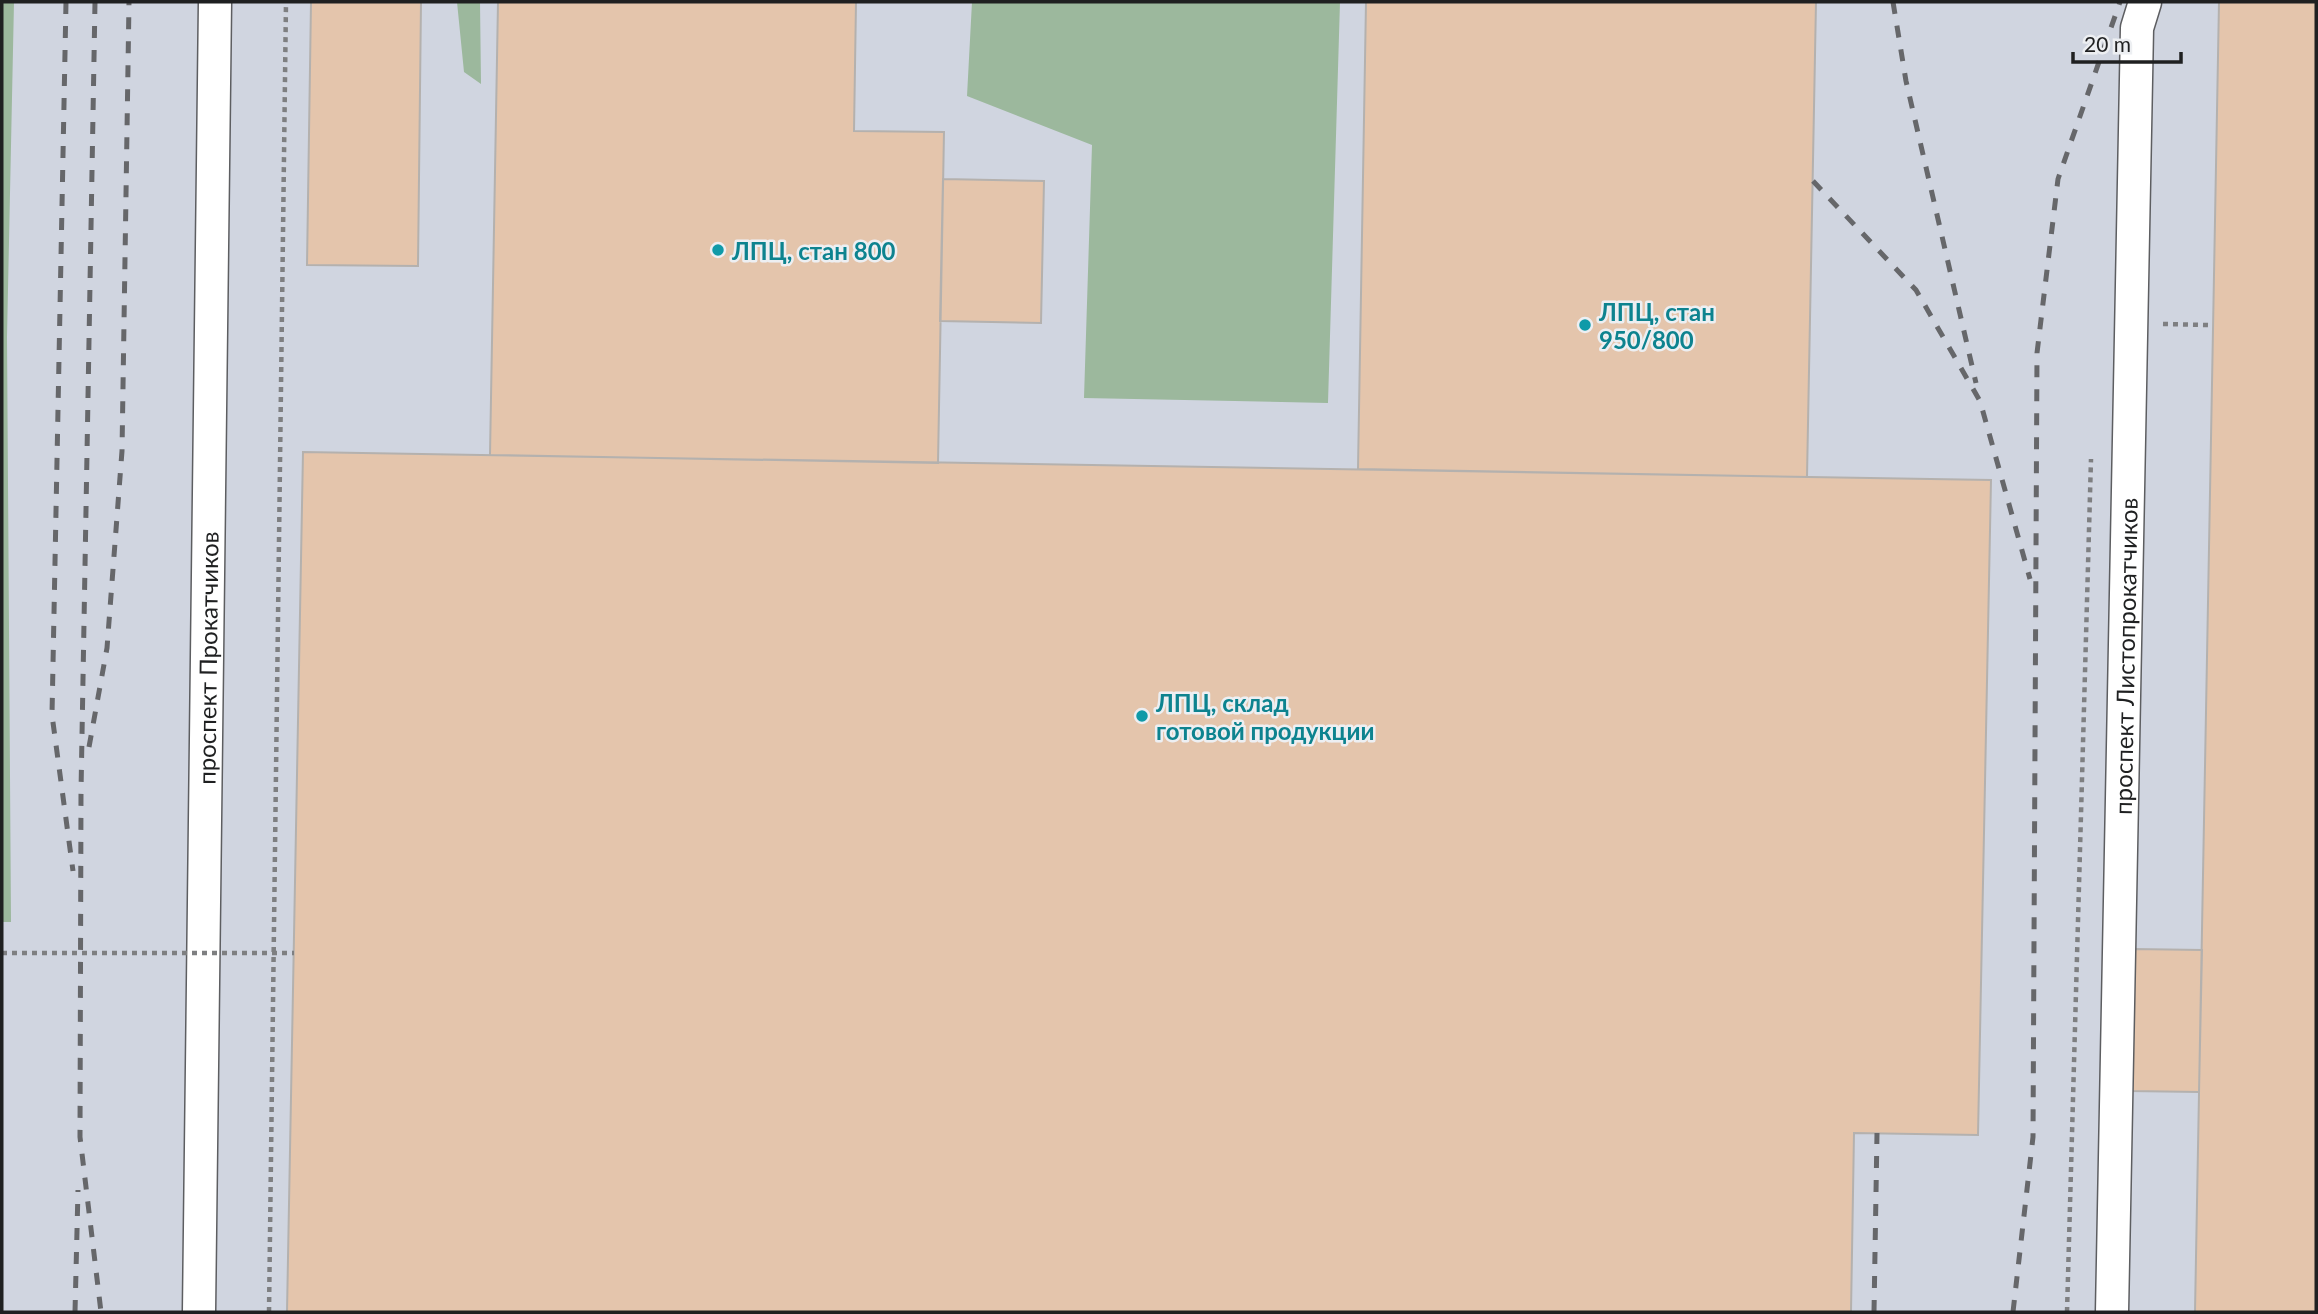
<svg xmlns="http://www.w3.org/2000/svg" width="2318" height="1314" font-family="Lato,sans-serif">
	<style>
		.built { fill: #d0d5e0 }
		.green { fill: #9cb89d }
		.building { fill: #e4c5ac; stroke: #b4b1ae; stroke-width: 2 }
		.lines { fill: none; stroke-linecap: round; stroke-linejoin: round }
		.street-casing { stroke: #5d5e61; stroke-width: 35 }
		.path { stroke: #7e7f81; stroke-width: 4.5; stroke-dasharray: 5 5; stroke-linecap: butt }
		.street { stroke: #fff; stroke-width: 32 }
		.rail { stroke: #66676a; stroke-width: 5; stroke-dasharray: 12 12; stroke-linecap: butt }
		.path-bridge { stroke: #7e7f81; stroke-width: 4.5; stroke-dasharray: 5 5; stroke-linecap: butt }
		.culture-dot { fill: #0f9aa8; stroke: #edeff2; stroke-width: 2.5 }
		.labels { text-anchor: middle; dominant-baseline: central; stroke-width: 5; stroke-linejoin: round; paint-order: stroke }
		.culture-label { font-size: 24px; font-weight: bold; fill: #0d838f; stroke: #edeff2; text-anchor: start }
		.street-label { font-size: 24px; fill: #1f2021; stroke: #edeff2 }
	</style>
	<rect width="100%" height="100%" fill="#e0e1e5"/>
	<!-- built -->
	<path class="built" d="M 2,2 L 2316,2 L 2316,1312 L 2,1312 Z"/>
	<!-- green -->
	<path class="green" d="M 2,2 L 14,2 L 7,337 L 11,922 L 2,922 Z
		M 457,2 L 480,2 L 481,84 L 464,72 Z
		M 972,2 L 1340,2 L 1328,403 L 1084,398 L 1092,145 L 967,96 Z"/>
	<!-- building -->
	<path class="building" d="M 311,2 L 421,2 L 418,266 L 307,265 Z
		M 498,2 L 856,2 L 854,131 L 944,132 L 938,463 L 490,455 Z
		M 1366,2 L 1816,2 L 1807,477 L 1358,469 Z
		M 2219,2 L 2316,2 L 2316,1312 L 2195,1312 Z
		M 943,179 L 1044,181 L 1041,323 L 940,321 Z
		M 303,452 L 1991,480 L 1978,1135 L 1854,1133 L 1851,1312 L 287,1312 Z
		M 2133,949 L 2202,950 L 2199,1092 L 2130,1091 Z"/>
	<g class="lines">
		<defs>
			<g id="street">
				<path id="s1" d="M 199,1312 L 215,2"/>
				<path id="s2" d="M 2112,1312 L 2137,28 L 2145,2"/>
			</g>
		</defs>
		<!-- street casing -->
		<use href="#street" class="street-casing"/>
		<!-- path -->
		<path class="path" d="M 2163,324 L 2208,325
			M 269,1312 L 286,2
			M 2067,1312 L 2091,459"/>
		<!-- street -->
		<use href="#street" class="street"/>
		<!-- rail -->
		<path class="rail" d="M 66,2 L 52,715 L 73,871
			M 95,2 L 81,792 L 80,1137 L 101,1312
			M 1893,2 L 1906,81 L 1976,383
			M 1813,181 L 1916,290 L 1980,401 L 2030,579
			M 89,747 L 107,648 L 122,451 L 129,2
			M 75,1312 L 78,1190
			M 1874,1312 L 1877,1133
			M 2013,1312 L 2033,1137 L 2037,353 L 2058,179 L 2120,2"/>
		<!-- path-bridge -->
		<path class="path-bridge" d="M 2,953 L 294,953"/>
	</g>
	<!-- markers -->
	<g class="culture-dot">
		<circle cx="718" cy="250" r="7"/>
		<circle cx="1585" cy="325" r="7"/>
		<circle cx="1142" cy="716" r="7"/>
	</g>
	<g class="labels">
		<!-- culture labels -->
		<g class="culture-label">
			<text x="732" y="250">ЛПЦ, стан 800</text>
			<text x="1599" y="311">ЛПЦ, стан<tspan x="1599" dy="28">950/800</tspan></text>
			<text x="1156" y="702">ЛПЦ, склад<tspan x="1156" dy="28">готовой продукции</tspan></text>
		</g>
		<!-- street labels -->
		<g class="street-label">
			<text stroke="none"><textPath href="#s2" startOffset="656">проспект Листопрокатчиков</textPath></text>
			<text stroke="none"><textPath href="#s1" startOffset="654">проспект Прокатчиков</textPath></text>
		</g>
	</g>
	<!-- border -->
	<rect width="2318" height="1314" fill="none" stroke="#1f2021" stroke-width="7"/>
	<!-- scale -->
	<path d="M2073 52v10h108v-10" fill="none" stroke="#1f2021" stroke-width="3.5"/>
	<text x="2084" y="52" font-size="21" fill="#1f2021" stroke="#edeff2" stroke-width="5" paint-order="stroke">20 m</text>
</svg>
